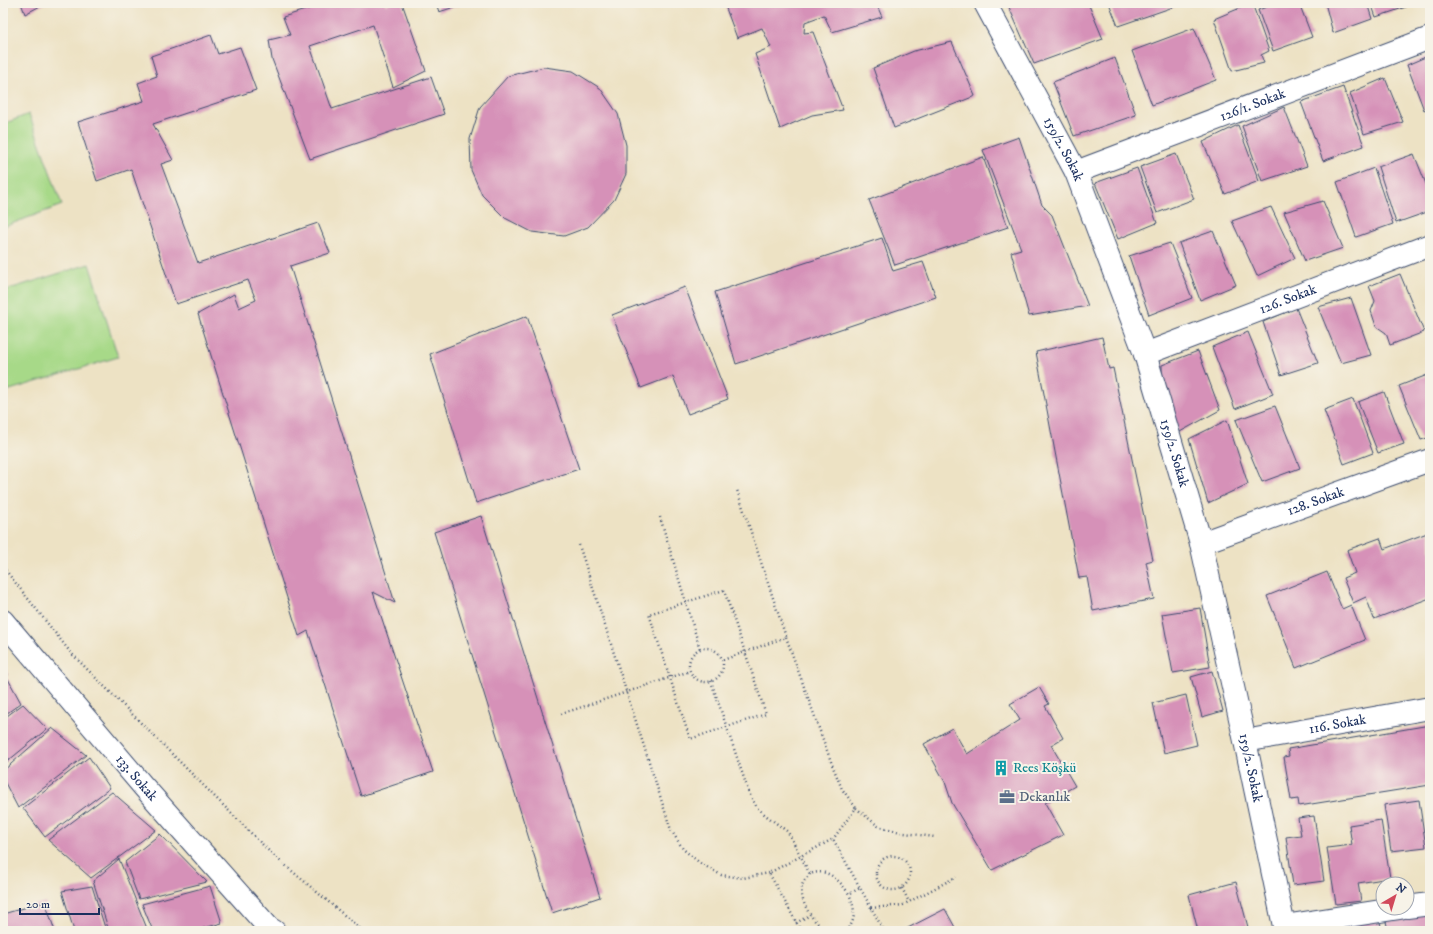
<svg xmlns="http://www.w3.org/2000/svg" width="1433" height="934" font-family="'IM FELL DW Pica',serif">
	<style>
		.pitch { fill: #a7d988; stroke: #618473 }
		.building { fill: #d691b8 }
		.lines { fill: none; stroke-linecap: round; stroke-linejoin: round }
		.minor-casing { stroke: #3a4a6d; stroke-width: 24 }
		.path { stroke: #3a4a6d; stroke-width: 2.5; stroke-dasharray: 1 3; stroke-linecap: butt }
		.minor { stroke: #fff; stroke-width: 22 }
		.labels { text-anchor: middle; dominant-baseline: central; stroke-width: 4; stroke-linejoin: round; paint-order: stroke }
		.street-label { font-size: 14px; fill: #1b2f5e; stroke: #f7f3e8 }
		.culture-label { font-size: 14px; fill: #0d838f; stroke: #f7f3e8; text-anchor: start }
		.service-label { font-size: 14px; fill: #4e5e75; stroke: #f7f3e8; text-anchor: start }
	</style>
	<rect width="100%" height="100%" fill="#f7f3e8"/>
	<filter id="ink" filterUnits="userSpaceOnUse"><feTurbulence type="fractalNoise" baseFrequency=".025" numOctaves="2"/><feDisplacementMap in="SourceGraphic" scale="8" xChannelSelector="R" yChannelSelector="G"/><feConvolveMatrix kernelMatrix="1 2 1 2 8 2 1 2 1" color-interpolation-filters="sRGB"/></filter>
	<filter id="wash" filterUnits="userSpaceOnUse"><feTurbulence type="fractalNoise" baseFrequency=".012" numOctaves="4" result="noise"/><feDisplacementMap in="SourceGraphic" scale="16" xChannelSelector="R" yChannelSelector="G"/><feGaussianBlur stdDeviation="0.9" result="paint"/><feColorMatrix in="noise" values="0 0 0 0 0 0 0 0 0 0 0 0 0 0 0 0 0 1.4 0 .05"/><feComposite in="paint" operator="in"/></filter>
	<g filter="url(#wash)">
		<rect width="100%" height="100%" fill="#ede2c4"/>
		<!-- pitch -->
		<path class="pitch" d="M 29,114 L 62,205 L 3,227 L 3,124 Z
			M 89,264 L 118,357 L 3,392 L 3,291 Z"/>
		<g id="blocks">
			<!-- building -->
			<path class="building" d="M 21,3 L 46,3 L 25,14 Z
				M 327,3 L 385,3 L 386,5 L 391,3 L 402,3 L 426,71 L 393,87 L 373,25 L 310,46 L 332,109 L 431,77 L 444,114 L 310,159 L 272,59 L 269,40 L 290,35 L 283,17 Z
				M 436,3 L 467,3 L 439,12 Z
				M 724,3 L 876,3 L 882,17 L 832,32 L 824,15 L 805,22 L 804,33 L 813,32 L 843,110 L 812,115 L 780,129 L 755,54 L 771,47 L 762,28 L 737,38 Z
				M 1014,3 L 1088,3 L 1103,39 L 1034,64 L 1008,5 Z
				M 1109,3 L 1185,3 L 1118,26 Z
				M 1252,3 L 1269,51 L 1261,55 L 1264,63 L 1232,71 L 1214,19 Z
				M 1278,3 L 1299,3 L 1312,37 L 1273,51 L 1258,10 Z
				M 1325,3 L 1367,3 L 1372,19 L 1333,33 Z
				M 1371,3 L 1418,3 L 1376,17 Z
				M 1194,28 L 1216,80 L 1152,105 L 1132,51 Z
				M 211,35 L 218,54 L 240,47 L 256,90 L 153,124 L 173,160 L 161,164 L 198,263 L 318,223 L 330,253 L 290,266 L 395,603 L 373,592 L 433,772 L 361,796 L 308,631 L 299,636 L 198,314 L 234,294 L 239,308 L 256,300 L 248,280 L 176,304 L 131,169 L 97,181 L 78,122 L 144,101 L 138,83 L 157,76 L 151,56 Z
				M 952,42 L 975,96 L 894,128 L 873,68 L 914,51 Z
				M 1430,55 L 1430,107 L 1424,110 L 1407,65 Z
				M 1115,58 L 1136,115 L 1074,136 L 1053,82 Z
				M 544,67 L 573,71 L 600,88 L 618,114 L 626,145 L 626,174 L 614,200 L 588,227 L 564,236 L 532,232 L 505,218 L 482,195 L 471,170 L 470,139 L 480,107 L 508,76 Z
				M 1385,78 L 1403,122 L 1364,134 L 1350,93 Z
				M 1343,87 L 1364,146 L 1323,161 L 1301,102 Z
				M 1284,107 L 1307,166 L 1262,181 L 1242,126 Z
				M 1238,125 L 1259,181 L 1225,194 L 1203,142 Z
				M 1019,137 L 1042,205 L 1052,215 L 1088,306 L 1029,316 L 1011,252 L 1021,249 L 983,150 Z
				M 1176,154 L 1194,199 L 1157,213 L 1140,167 Z
				M 1414,154 L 1430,194 L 1430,211 L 1396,223 L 1378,167 Z
				M 983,157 L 1008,227 L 895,265 L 869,200 Z
				M 1137,168 L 1157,223 L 1118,239 L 1095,183 Z
				M 1374,168 L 1393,224 L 1356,237 L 1337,182 Z
				M 1323,201 L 1343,248 L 1305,261 L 1284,212 Z
				M 1271,207 L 1295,258 L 1257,276 L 1232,221 Z
				M 1213,231 L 1236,285 L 1200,300 L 1179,243 Z
				M 882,238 L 893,271 L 923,262 L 936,297 L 736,364 L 715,292 Z
				M 1170,243 L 1192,298 L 1149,315 L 1129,256 Z
				M 1400,274 L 1424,332 L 1390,345 L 1386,333 L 1376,326 L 1371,311 L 1375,301 L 1369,286 Z
				M 685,287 L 728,399 L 688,414 L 673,376 L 641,388 L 612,315 Z
				M 1351,298 L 1371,355 L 1341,363 L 1318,307 Z
				M 1296,308 L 1318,363 L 1281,375 L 1263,322 Z
				M 527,316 L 579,469 L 476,503 L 430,354 Z
				M 1248,332 L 1273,394 L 1235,409 L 1212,347 Z
				M 1102,337 L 1109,369 L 1113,368 L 1153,560 L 1146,562 L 1154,599 L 1093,611 L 1087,577 L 1079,578 L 1036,352 Z
				M 1198,351 L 1220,410 L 1178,433 L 1162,380 L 1162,365 Z
				M 1430,374 L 1430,437 L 1421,440 L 1399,386 Z
				M 1384,392 L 1404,444 L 1378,453 L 1358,402 Z
				M 1353,399 L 1373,453 L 1344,464 L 1324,410 Z
				M 1275,406 L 1300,468 L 1262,482 L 1236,420 Z
				M 1227,420 L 1248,484 L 1208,503 L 1189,439 Z
				M 481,516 L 600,897 L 552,913 L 434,532 Z
				M 1430,532 L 1430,598 L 1374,619 L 1366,597 L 1353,603 L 1343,578 L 1355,573 L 1347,550 L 1380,538 L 1384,549 Z
				M 1327,572 L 1342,609 L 1351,605 L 1365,640 L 1296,668 L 1267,596 Z
				M 1200,608 L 1210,667 L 1173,673 L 1162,614 Z
				M 3,660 L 8,675 L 3,678 Z
				M 1212,671 L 1223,711 L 1202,717 L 1191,677 Z
				M 8,679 L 21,703 L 3,716 L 3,682 Z
				M 1039,687 L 1049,704 L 1045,706 L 1063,738 L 1051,745 L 1075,786 L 1045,803 L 1063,835 L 992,870 L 952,803 L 945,782 L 924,744 L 952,728 L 967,754 L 1020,720 L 1010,704 Z
				M 1186,695 L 1197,745 L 1164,753 L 1153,703 Z
				M 23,704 L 47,729 L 3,765 L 3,719 Z
				M 1430,725 L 1430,785 L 1299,806 L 1298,799 L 1291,800 L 1284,757 L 1289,756 L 1288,749 Z
				M 52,728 L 86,755 L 18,808 L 3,779 L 3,771 Z
				M 89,757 L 110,788 L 45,837 L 23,808 Z
				M 112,792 L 156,830 L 91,878 L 48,840 Z
				M 1419,800 L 1426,847 L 1391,851 L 1384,805 Z
				M 1314,816 L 1324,881 L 1293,885 L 1286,837 L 1301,835 L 1298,818 Z
				M 1381,820 L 1390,878 L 1358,883 L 1361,901 L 1336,904 L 1327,848 L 1352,845 L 1349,825 Z
				M 160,834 L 207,882 L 139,899 L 125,862 Z
				M 119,859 L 148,931 L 109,931 L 93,881 Z
				M 1236,882 L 1249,931 L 1198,931 L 1189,895 Z
				M 92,886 L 106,931 L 74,931 L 62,891 Z
				M 210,886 L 222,923 L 193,931 L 153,931 L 142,904 Z
				M 45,902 L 55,931 L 3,931 L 3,914 Z
				M 1428,908 L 1430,920 L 1430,931 L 1388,931 L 1385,916 Z
				M 945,909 L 957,931 L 902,931 Z
				M 1379,917 L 1382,931 L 1344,931 L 1343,924 Z"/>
		</g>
	</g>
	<g filter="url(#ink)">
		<use href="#blocks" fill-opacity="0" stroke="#3a4a6d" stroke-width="1"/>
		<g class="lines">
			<defs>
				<g id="minor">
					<path id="s1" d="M 985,3 L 1076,172 L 1145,354 L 1201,543 L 1245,741 L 1285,931"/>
					<path id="s2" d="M 1076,172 L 1430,38"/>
					<path id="s3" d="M 1145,354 L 1430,245"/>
					<path id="s4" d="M 1201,543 L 1430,460"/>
					<path id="s5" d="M 3,621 L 143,786 L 269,928 L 274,931"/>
					<path id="s6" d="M 1245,741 L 1430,708"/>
					<path d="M 1407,907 L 1430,904"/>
					<path d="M 1284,926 L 1400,908"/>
				</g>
			</defs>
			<!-- minor casing -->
			<use href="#minor" class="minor-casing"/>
			<!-- path -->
			<path class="path" d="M 660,517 L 700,649
				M 579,545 L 671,830 L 683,849 L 700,863 L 721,875 L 743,878 L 769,873
				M 3,567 L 71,653 L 273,855 L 363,931
				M 724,590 L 766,714 L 690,739 L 649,614 Z
				M 786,637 L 833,767 L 842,789 L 856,808 L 833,839
				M689 665a17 17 0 1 1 34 0a17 17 0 1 1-34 0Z
				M 723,660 L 786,637 L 737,490
				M 711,681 L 749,793 L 757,808 L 768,817 L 788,832 L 810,874 C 828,867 840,881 849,894 L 860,888
				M 561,714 L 690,671
				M 856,808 L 878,826 L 904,833 L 935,837
				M876 873a17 17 0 1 1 34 0a17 17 0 1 1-34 0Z
				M 810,874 C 809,876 806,878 804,881 C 795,897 813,924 828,931
				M 902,888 L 909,902
				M 871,908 L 903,905 L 956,877
				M 796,923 L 810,915
				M 801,931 L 769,873 L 833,839 L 884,931
				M 846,931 C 857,921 855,907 849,894"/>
			<!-- minor -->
			<use href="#minor" class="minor"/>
		</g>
	</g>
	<!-- icons -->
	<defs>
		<symbol id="building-bare" viewBox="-9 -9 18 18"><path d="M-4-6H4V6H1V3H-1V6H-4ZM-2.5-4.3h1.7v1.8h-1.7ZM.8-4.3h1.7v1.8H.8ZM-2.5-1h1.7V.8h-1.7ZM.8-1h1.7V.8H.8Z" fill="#0f9aa8" stroke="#f7f3e8" stroke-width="2.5" paint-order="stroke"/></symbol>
		<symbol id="office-bare" viewBox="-9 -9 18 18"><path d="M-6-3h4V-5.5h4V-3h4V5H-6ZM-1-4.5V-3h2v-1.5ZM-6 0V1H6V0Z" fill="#5c6f8a" stroke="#f7f3e8" stroke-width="2.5" paint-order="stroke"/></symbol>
	</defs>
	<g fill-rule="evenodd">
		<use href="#building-bare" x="990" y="757" width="22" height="22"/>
		<use href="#office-bare" x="996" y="786" width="22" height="22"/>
	</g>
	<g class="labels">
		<!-- street labels -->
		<g class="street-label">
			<text stroke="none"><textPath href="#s2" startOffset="189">126/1. Sokak</textPath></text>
			<text stroke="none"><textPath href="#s1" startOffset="166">159/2. Sokak</textPath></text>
			<text stroke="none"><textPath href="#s3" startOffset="153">126. Sokak</textPath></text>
			<text stroke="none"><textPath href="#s1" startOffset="490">159/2. Sokak</textPath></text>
			<text stroke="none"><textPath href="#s4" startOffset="122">128. Sokak</textPath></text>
			<text stroke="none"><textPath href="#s6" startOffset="94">116. Sokak</textPath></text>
			<text stroke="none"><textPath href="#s1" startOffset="814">159/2. Sokak</textPath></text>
			<text stroke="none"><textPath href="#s5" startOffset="206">133. Sokak</textPath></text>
		</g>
		<!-- culture labels -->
		<g class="culture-label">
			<text x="1013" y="768">Rees Köşkü</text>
		</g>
		<!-- service labels -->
		<g class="service-label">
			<text x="1019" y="797">Dekanlık</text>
		</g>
	</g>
	<!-- margin -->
	<rect width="1433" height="934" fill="none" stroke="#f7f3e8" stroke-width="16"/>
	<!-- north arrow -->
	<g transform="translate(1395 896) rotate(38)"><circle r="19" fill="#f7f3e8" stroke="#9fa5b1"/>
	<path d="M0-3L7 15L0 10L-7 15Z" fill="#d1495b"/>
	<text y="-6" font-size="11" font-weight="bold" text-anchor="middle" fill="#1b2f5e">N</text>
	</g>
	<!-- scale -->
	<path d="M20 908v6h79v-6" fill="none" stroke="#1b2f5e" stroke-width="2"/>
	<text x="26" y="908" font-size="12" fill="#1b2f5e" stroke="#f7f3e8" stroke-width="3" paint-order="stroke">20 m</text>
</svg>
